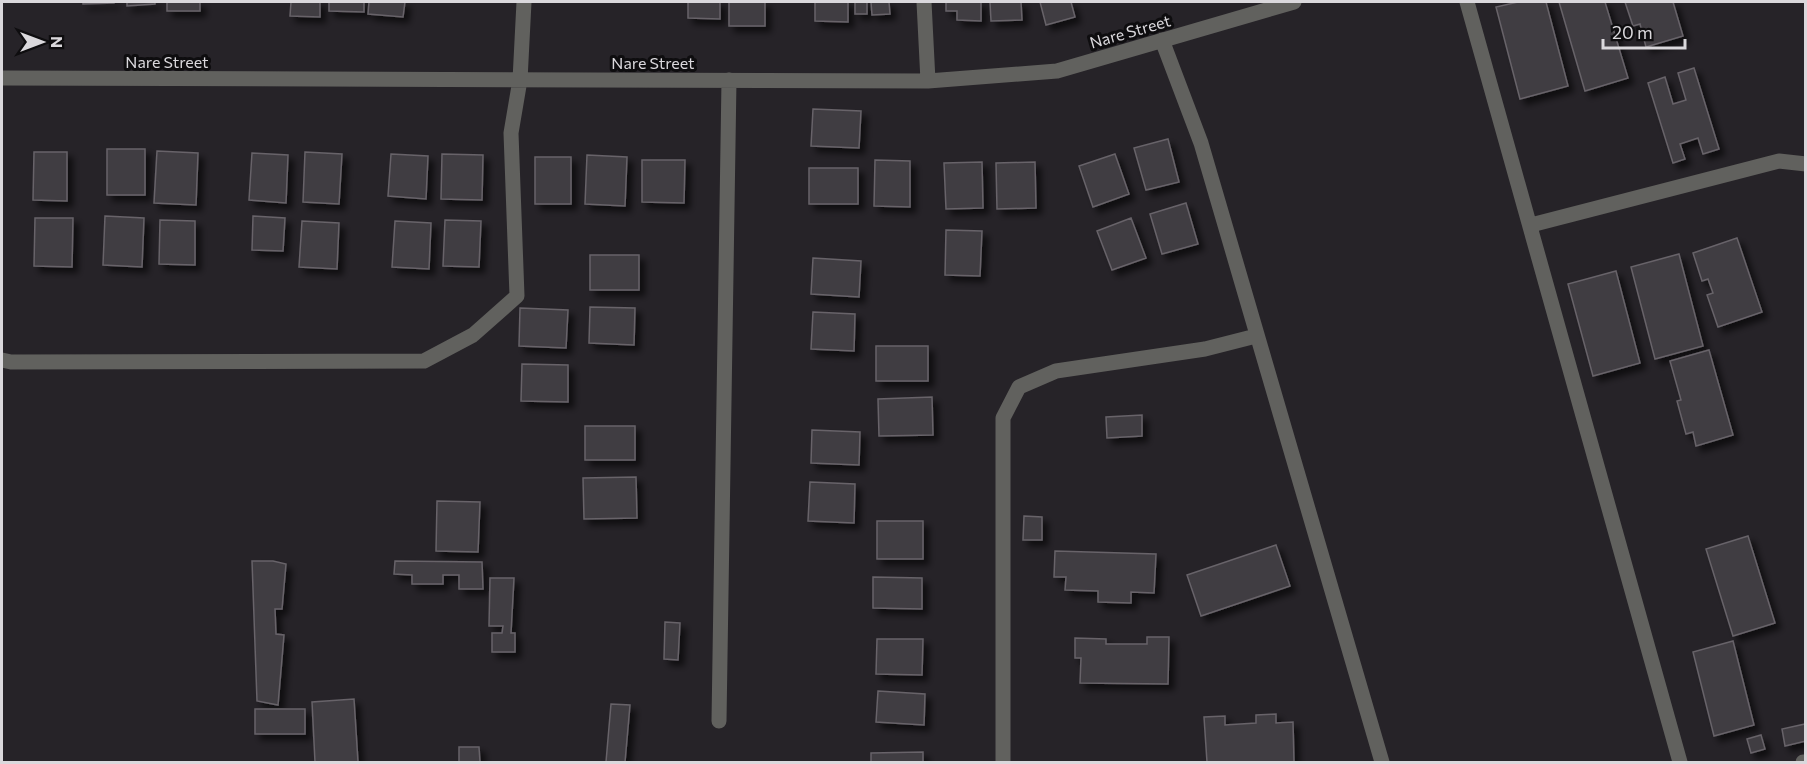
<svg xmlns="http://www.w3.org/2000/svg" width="1807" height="764" font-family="Commissioner,sans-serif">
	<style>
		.building { fill: #403c42; stroke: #676369; stroke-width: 1.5; filter: url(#shadow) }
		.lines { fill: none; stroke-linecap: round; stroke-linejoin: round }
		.minor { stroke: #61615e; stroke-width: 15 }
		.labels { text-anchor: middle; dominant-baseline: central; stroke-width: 6; stroke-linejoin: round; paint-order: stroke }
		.street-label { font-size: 16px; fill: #dad8dc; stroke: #0e0d0f }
	</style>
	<defs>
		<filter id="shadow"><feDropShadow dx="5.5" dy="5.5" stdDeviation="3" flood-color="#0009"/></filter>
	</defs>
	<rect width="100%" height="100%" fill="#262328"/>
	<!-- building -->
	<path class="building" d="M 83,2 L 114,2 L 114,3 L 83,4 Z
		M 127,2 L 155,2 L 155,4 L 127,6 Z
		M 167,2 L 200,2 L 200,11 L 167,11 Z
		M 291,2 L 320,2 L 320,17 L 290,16 Z
		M 329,2 L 364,2 L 364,12 L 329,11 Z
		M 369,2 L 405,2 L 403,17 L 368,14 Z
		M 688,2 L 720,2 L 720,19 L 688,18 Z
		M 729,2 L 765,2 L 765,26 L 729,26 Z
		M 815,2 L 848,2 L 848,22 L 815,21 Z
		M 855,2 L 867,2 L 867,14 L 855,14 Z
		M 871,2 L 889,2 L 890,14 L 872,15 Z
		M 946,2 L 981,2 L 981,21 L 957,20 L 957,11 L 946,11 Z
		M 990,2 L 1021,2 L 1022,20 L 991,21 Z
		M 1040,2 L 1071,2 L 1075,17 L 1046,25 Z
		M 1518,2 L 1546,2 L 1568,86 L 1520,99 L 1496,7 Z
		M 1559,2 L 1605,2 L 1628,78 L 1585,91 Z
		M 1625,2 L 1673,2 L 1683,36 L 1646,47 L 1640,24 L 1633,26 Z
		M 1694,68 L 1719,149 L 1703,154 L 1698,138 L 1680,144 L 1685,159 L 1673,163 L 1648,83 L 1665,77 L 1673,104 L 1686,100 L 1678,73 Z
		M 813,109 L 861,111 L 859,148 L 811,146 Z
		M 1168,139 L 1179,182 L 1146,190 L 1134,148 Z
		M 107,149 L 145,149 L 145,195 L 107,195 Z
		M 157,151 L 198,153 L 196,205 L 154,203 Z
		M 34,152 L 67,152 L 67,201 L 33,200 Z
		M 305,152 L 342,154 L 339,204 L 303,202 Z
		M 252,153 L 288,155 L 286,203 L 249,200 Z
		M 391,154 L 428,156 L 426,199 L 388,196 Z
		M 442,154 L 483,155 L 482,200 L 441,199 Z
		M 1115,154 L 1129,194 L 1093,207 L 1079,166 Z
		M 587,155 L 627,157 L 625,206 L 585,204 Z
		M 535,157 L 571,157 L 571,204 L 535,204 Z
		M 642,160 L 685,160 L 684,203 L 642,202 Z
		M 875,160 L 910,161 L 910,207 L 874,206 Z
		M 982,162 L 983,208 L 946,209 L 944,163 Z
		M 1035,162 L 1036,208 L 997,209 L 996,163 Z
		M 809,168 L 858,168 L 858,204 L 809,204 Z
		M 1186,203 L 1198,244 L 1162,254 L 1150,214 Z
		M 105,216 L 144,218 L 142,267 L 103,265 Z
		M 253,216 L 285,218 L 283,251 L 252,250 Z
		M 35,218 L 73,218 L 72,267 L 34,266 Z
		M 1131,218 L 1146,258 L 1112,270 L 1097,231 Z
		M 160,220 L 195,221 L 195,265 L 159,264 Z
		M 445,220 L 481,221 L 479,267 L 443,266 Z
		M 302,221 L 339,223 L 337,269 L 299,267 Z
		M 395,221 L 431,223 L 429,269 L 392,267 Z
		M 946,230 L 982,231 L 980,276 L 945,275 Z
		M 1737,238 L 1762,312 L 1718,327 L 1707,295 L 1713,293 L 1708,279 L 1702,281 L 1693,253 Z
		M 1679,254 L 1703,346 L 1655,359 L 1631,267 Z
		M 590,255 L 639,255 L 639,290 L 590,290 Z
		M 813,258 L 861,261 L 859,297 L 811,294 Z
		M 1616,271 L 1640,363 L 1593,376 L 1568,284 Z
		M 590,307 L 635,308 L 634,345 L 589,343 Z
		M 520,308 L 568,310 L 566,348 L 519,346 Z
		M 813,312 L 855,314 L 854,351 L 811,349 Z
		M 876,346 L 928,346 L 928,381 L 876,381 Z
		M 1709,350 L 1733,435 L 1696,446 L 1693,432 L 1686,434 L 1677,401 L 1681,400 L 1670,361 Z
		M 522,364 L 568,365 L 568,402 L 521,401 Z
		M 932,397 L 933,435 L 879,436 L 878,399 Z
		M 1142,415 L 1142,436 L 1107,438 L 1106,417 Z
		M 585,426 L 635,426 L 635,460 L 585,460 Z
		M 812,430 L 860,432 L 859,465 L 811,463 Z
		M 636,477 L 637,518 L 584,519 L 583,478 Z
		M 810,482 L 855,484 L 854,523 L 808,521 Z
		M 437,501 L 480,502 L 478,552 L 436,551 Z
		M 1024,516 L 1042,517 L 1042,540 L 1023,540 Z
		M 877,521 L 923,521 L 923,559 L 877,559 Z
		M 1748,536 L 1775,623 L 1733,636 L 1706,549 Z
		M 1276,545 L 1290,586 L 1201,616 L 1187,575 Z
		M 1055,551 L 1156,554 L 1154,593 L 1131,592 L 1131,603 L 1098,602 L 1098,591 L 1065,590 L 1066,577 L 1054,577 Z
		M 252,561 L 273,561 L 286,564 L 282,609 L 275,609 L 276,634 L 284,635 L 278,705 L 257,701 Z
		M 395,561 L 482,562 L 483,589 L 459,589 L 459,575 L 443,575 L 443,584 L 412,584 L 412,575 L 394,574 Z
		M 873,577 L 922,578 L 922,609 L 873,608 Z
		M 490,578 L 514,578 L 511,633 L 515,633 L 515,652 L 492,652 L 492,633 L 502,633 L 503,626 L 489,626 Z
		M 665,622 L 680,623 L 678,660 L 664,659 Z
		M 1147,637 L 1169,637 L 1168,684 L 1080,683 L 1081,658 L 1075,658 L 1075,638 L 1106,639 L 1106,644 L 1147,644 Z
		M 877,639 L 923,639 L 922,675 L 876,674 Z
		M 1733,641 L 1754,725 L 1714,736 L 1693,652 Z
		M 878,691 L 925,694 L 924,725 L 876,722 Z
		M 354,699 L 358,762 L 315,762 L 312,702 Z
		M 611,704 L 630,705 L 625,762 L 606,762 Z
		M 255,709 L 305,709 L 305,734 L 255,734 Z
		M 1276,714 L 1276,723 L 1293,722 L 1294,762 L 1207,762 L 1204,717 L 1225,716 L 1225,725 L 1256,723 L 1256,715 Z
		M 1805,724 L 1806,741 L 1785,746 L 1782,729 Z
		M 1761,735 L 1765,749 L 1751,753 L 1747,739 Z
		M 459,747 L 479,747 L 480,762 L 459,762 Z
		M 923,752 L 923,762 L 871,762 L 871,753 Z"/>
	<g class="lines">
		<!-- minor -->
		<path class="minor" d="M 924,2 L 928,81
			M 1467,2 L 1680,762
			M 1162,40 L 1201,143 L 1382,762
			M 2,78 L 928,81 L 1057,71 L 1294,2
			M 1531,225 L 1779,161 L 1806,164
			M 2,360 L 11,362 L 424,361 L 473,335 L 517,296 L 511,133 L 520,80 L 524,2
			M 719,721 L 729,80
			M 1003,762 L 1003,418 L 1019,387 L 1056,371 L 1205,349 L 1256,336
			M 1803,762 L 1806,762"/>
	</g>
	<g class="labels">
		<!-- street labels -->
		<g class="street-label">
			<text transform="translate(1130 31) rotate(-16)">Nare Street</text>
			<text x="167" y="61">Nare Street</text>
			<text x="653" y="62">Nare Street</text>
		</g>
	</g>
	<!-- border -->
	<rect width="1807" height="764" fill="none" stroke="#dad8dc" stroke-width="6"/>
	<!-- north arrow -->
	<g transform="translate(42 42) rotate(90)" stroke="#0e0d0f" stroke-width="4.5" paint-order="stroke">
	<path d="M0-4.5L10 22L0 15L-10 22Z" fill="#dad8dc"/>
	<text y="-9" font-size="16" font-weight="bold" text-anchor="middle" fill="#dad8dc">N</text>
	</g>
	<!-- scale -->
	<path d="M1603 39v9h82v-9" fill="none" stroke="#dad8dc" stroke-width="3"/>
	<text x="1612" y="39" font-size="18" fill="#dad8dc" stroke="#0e0d0f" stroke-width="4.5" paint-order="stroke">20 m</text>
</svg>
